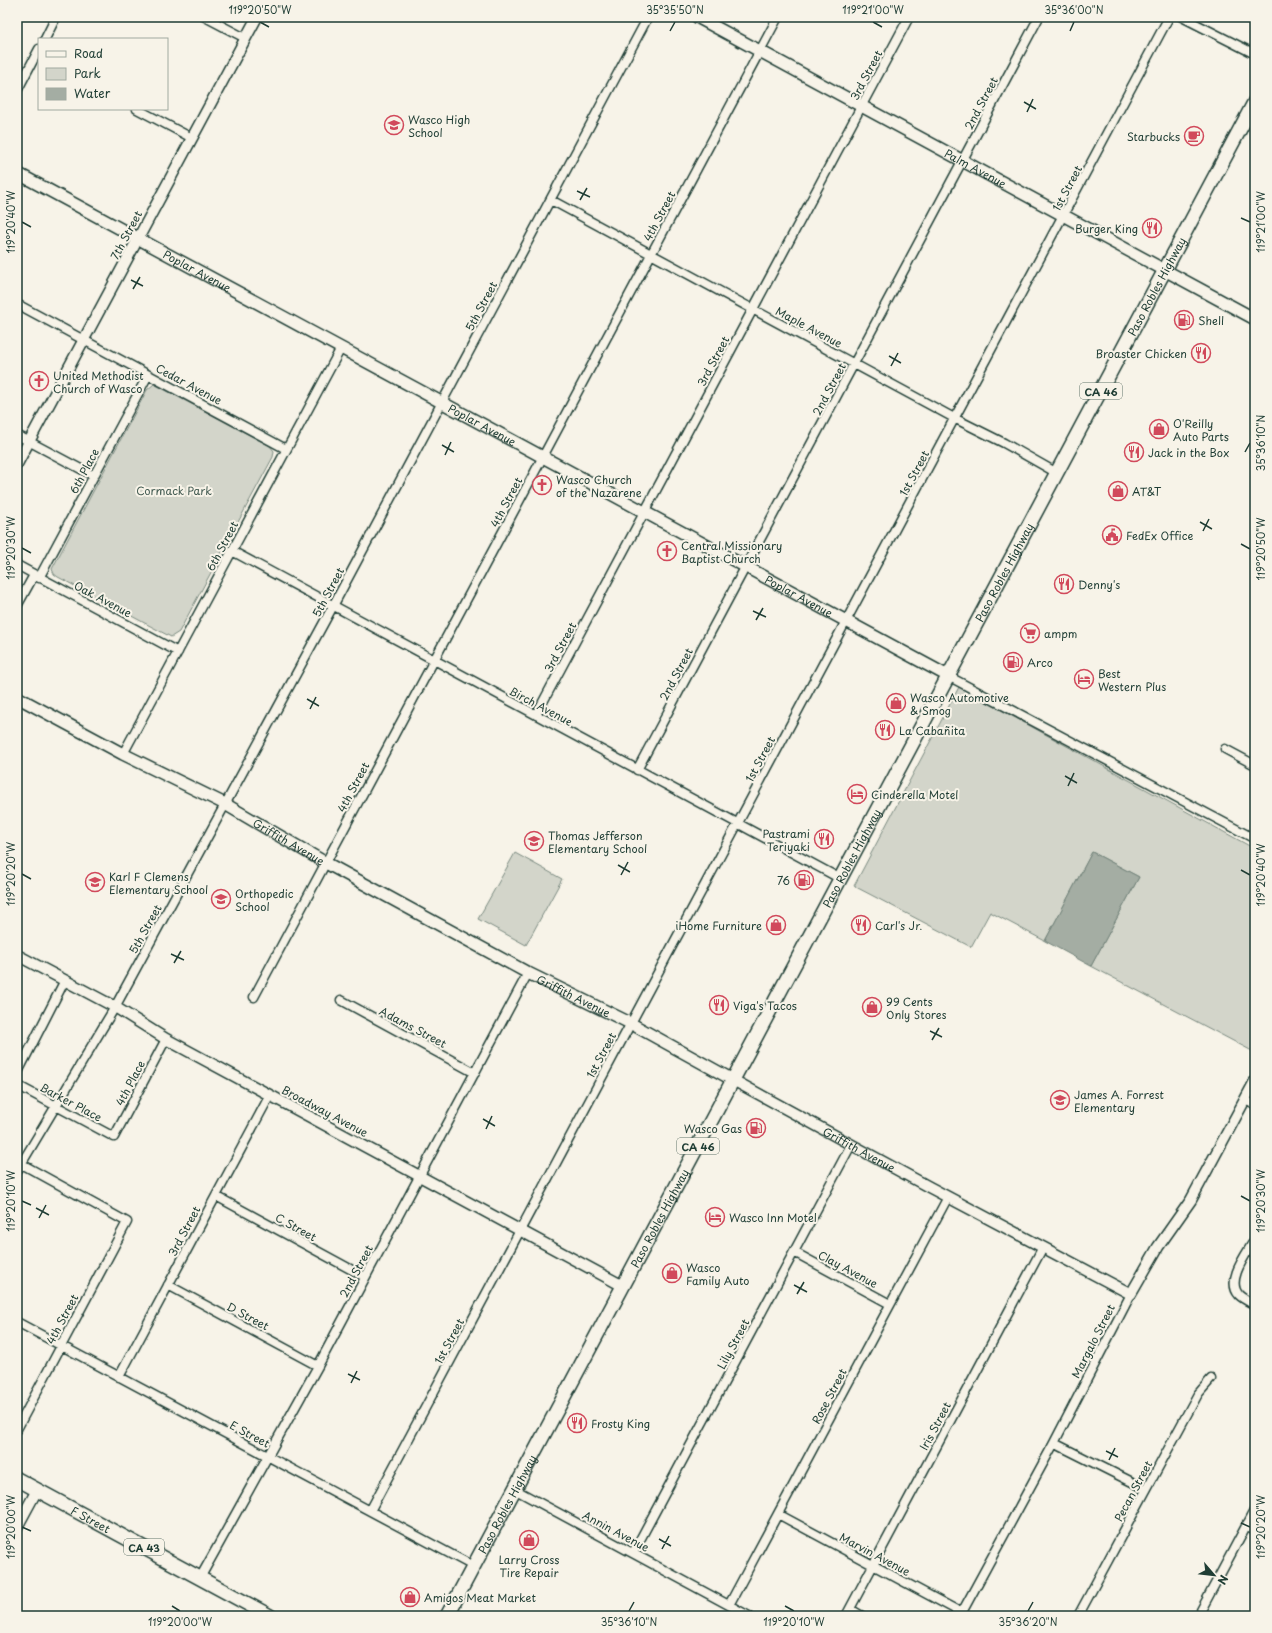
<svg xmlns="http://www.w3.org/2000/svg" width="1272" height="1633" font-family="'Playpen Sans',sans-serif">
	<style>
		.green { fill: #d3d5ca; stroke: #79897f }
		.water { fill: #a4ada3; stroke: #6f8077 }
		.lines { fill: none; stroke-linecap: round; stroke-linejoin: round }
		.minor-casing { stroke: #1f3d34; stroke-width: 11 }
		.tertiary-casing { stroke: #1f3d34; stroke-width: 13 }
		.secondary-casing { stroke: #1f3d34; stroke-width: 14 }
		.primary-casing { stroke: #1f3d34; stroke-width: 16 }
		.trunk-casing { stroke: #1f3d34; stroke-width: 16 }
		.minor { stroke: #f7f3e8; stroke-width: 8 }
		.tertiary { stroke: #f7f3e8; stroke-width: 10 }
		.secondary { stroke: #f7f3e8; stroke-width: 11 }
		.primary { stroke: #f7f3e8; stroke-width: 13 }
		.trunk { stroke: #f7f3e8; stroke-width: 13 }
		.ticks { fill: none; stroke: #1f3d34; stroke-width: 1.5 }
		.labels { text-anchor: middle; dominant-baseline: central; stroke-width: 4; stroke-linejoin: round; paint-order: stroke }
		.shield { fill: #f7f3e8; stroke: #60746a; stroke-width: 1 }
		.shield-label { font-size: 10px; font-weight: bold; fill: #1f3d34 }
		.street-label { font-size: 11px; fill: #1f3d34; stroke: #f7f3e8 }
		.poi-label { font-size: 11px; fill: #1f3d34; stroke: #f7f3e8; text-anchor: start }
		.park-label { font-size: 11px; fill: #435b52; stroke: #f7f3e8 }
		.neatline { fill: none; stroke: #1f3d34; stroke-width: 1.5 }
		.ticks-label { font-size: 10px; text-anchor: middle; fill: #1f3d34 }
	</style>
	<rect width="100%" height="100%" fill="#f7f3e8"/>
	<filter id="ink" filterUnits="userSpaceOnUse"><feTurbulence type="fractalNoise" baseFrequency=".025" numOctaves="2"/><feDisplacementMap in="SourceGraphic" scale="8" xChannelSelector="R" yChannelSelector="G"/><feConvolveMatrix kernelMatrix="1 2 1 2 8 2 1 2 1" color-interpolation-filters="sRGB"/></filter>
	<g filter="url(#ink)">
		<!-- green -->
		<path class="green" d="M 154,384 L 270,446 L 274,451 L 273,457 L 179,632 L 171,637 L 58,577 L 54,574 L 52,569 L 147,390 Z
			M 959,687 L 1255,849 L 1255,1050 L 1254,1052 L 1091,966 L 1139,877 L 1092,852 L 1045,941 L 990,912 L 971,947 L 854,886 Z
			M 515,853 L 562,879 L 526,945 L 478,919 Z"/>
		<!-- water -->
		<path class="water" d="M 1092,852 L 1139,877 L 1091,966 L 1045,941 Z"/>
		<g class="lines">
			<defs>
				<path id="minor" d="M 205,17 L 245,38
					M 1182,17 L 1255,54
					M 45,39 L 56,17
					M 17,91 L 39,49
					M 137,109 L 192,138
					M 551,200 L 956,419 L 1004,443 L 1057,473
					M 17,304 L 286,449
					M 17,435 L 94,476
					M 232,551 L 841,879
					M 17,565 L 178,652
					M 39,578 L 148,375
					M 17,606 L 34,575
					M 948,676 L 1255,839
					M 536,715 L 909,17
					M 1225,749 L 1255,765
					M 123,754 L 341,348
					M 637,770 L 1039,17
					M 254,997 L 778,17
					M 341,1000 L 475,1073
					M 17,1074 L 65,980
					M 17,1085 L 114,1137 L 166,1039
					M 1245,1100 L 1255,1105
					M 17,1171 L 115,1007 L 333,606 L 648,17
					M 216,1196 L 365,1277
					M 1255,1239 C 1248,1252 1225,1280 1239,1295 C 1243,1299 1250,1302 1255,1305
					M 794,1252 L 890,1304
					M 168,1285 L 318,1366
					M 17,1322 L 473,1566
					M 119,1377 L 270,1095
					M 17,1429 L 127,1222 L 18,1162
					M 1054,1443 L 1146,1489
					M 514,1489 L 749,1616
					M 370,1511 L 1169,17
					M 778,1514 L 962,1613
					M 1246,1525 L 1255,1530
					M 633,1553 L 851,1145
					M 200,1578 L 318,1366 L 528,973
					M 729,1605 L 948,1197
					M 850,1609 L 862,1616
					M 846,1616 L 1043,1247
					M 960,1616 L 1054,1443 L 1131,1294
					M 1078,1616 L 1198,1394 L 1211,1379
					M 1198,1616 L 1255,1509"/>
				<g id="tertiary">
					<path d="M 17,464 L 257,17"/>
					<path d="M 17,955 L 115,1007 L 166,1039 L 623,1286"/>
					<path id="s1" d="M 733,1080 L 929,1187 L 1131,1294 L 1158,1247 L 1191,1200 L 1255,1081"/>
					<path d="M 17,1527 L 37,1490"/>
				</g>
				<g id="secondary">
					<path id="s2" d="M 697,17 L 1255,319"/>
					<path id="s3" d="M 17,173 L 948,676"/>
					<path id="s4" d="M 17,697 L 123,754 L 225,804 L 326,863 L 528,973 L 630,1023 L 733,1080"/>
				</g>
				<g id="primary">
					<path id="s5" d="M 17,1479 L 270,1616"/>
				</g>
				<g id="trunk">
					<path id="s6" d="M 447,1616 L 1255,101"/>
				</g>
			</defs>
			<!-- minor casing -->
			<use href="#minor" class="minor-casing"/>
			<!-- tertiary casing -->
			<use href="#tertiary" class="tertiary-casing"/>
			<!-- secondary casing -->
			<use href="#secondary" class="secondary-casing"/>
			<!-- primary casing -->
			<use href="#primary" class="primary-casing"/>
			<!-- trunk casing -->
			<use href="#trunk" class="trunk-casing"/>
			<!-- minor -->
			<use href="#minor" class="minor"/>
			<!-- tertiary -->
			<use href="#tertiary" class="tertiary"/>
			<!-- secondary -->
			<use href="#secondary" class="secondary"/>
			<!-- primary -->
			<use href="#primary" class="primary"/>
			<!-- trunk -->
			<use href="#trunk" class="trunk"/>
		</g>
	</g>
	<!-- ticks -->
	<path class="ticks" d="M 260,22 L 269,27M 873,22 L 882,27M 670,31 L 675,22M 1070,31 L 1074,22M 1024,102 L 1036,109M 1027,112 L 1033,99M 577,191 L 590,197M 580,200 L 587,188M 1241,218 L 1250,222M 22,222 L 31,227M 131,280 L 143,286M 133,289 L 140,277M 889,356 L 901,363M 891,366 L 898,353M 442,445 L 454,452M 1245,452 L 1250,443M 445,455 L 451,442M 1200,522 L 1212,529M 1203,531 L 1209,519M 1241,544 L 1250,549M 22,548 L 31,553M 753,611 L 766,617M 756,620 L 763,608M 307,699 L 319,706M 310,709 L 316,697M 1065,776 L 1077,783M 1068,786 L 1074,773M 618,865 L 630,872M 1241,870 L 1250,875M 22,874 L 31,879M 621,875 L 628,862M 171,954 L 184,960M 174,963 L 181,951M 930,1031 L 942,1037M 932,1040 L 939,1028M 483,1119 L 495,1126M 486,1129 L 492,1116M 1241,1196 L 1250,1201M 22,1201 L 31,1205M 36,1208 L 49,1215M 39,1218 L 46,1205M 794,1285 L 807,1292M 797,1294 L 804,1282M 348,1374 L 360,1380M 351,1383 L 357,1371M 1106,1451 L 1118,1457M 1109,1460 L 1115,1448M 1241,1523 L 1250,1527M 22,1527 L 31,1531M 659,1539 L 671,1546M 662,1549 L 669,1536M 172,1606 L 180,1611M 785,1606 L 794,1611M 629,1611 L 634,1602M 1028,1611 L 1033,1602"/>
	<!-- icons -->
	<defs>
		<symbol id="school-ring" viewBox="-11 -11 22 22"><circle r="9.5" fill="#f7f3e8" stroke="#d1495b" stroke-width="1.5"/><path d="M0-5L7-2L0 1L-7-2ZM-4 1L0 2.5L4 1V4Q0 6-4 4Z" fill="#d1495b"/></symbol>
		<symbol id="cafe-ring" viewBox="-11 -11 22 22"><circle r="9.5" fill="#f7f3e8" stroke="#d1495b" stroke-width="1.5"/><path d="M-5.5-4.5H6V0H3Q3 3.5 0 3.5H-2.5Q-5.5 3.5-5.5 0ZM3-3.2v2h1.7v-2ZM-6 4.5H4V6H-6Z" fill="#d1495b"/></symbol>
		<symbol id="restaurant-ring" viewBox="-11 -11 22 22"><circle r="9.5" fill="#f7f3e8" stroke="#d1495b" stroke-width="1.5"/><path d="M-5-6h1v4h1v-4h1v4h1v-4h1v5L-1.5 .5V6h-2V.5L-5-1ZM5-6V6H3V1.5H1.5Q1.5-4 5-6Z" fill="#d1495b"/></symbol>
		<symbol id="fuel-ring" viewBox="-11 -11 22 22"><circle r="9.5" fill="#f7f3e8" stroke="#d1495b" stroke-width="1.5"/><path d="M-5.5-6h7V0h2V4h1.3V-2.5L3-4.5l.8-.8L6-3V5H2.5V1h-1V6h-7ZM-4.2-4.7v3.2H.2V-4.7Z" fill="#d1495b"/></symbol>
		<symbol id="church-ring" viewBox="-11 -11 22 22"><circle r="9.5" fill="#f7f3e8" stroke="#d1495b" stroke-width="1.5"/><path d="M-1.2-6h2.4v3.5h3.3v2.4h-3.3V6h-2.4V-.1h-3.3v-2.4h3.3Z" fill="#d1495b"/></symbol>
		<symbol id="shop-ring" viewBox="-11 -11 22 22"><circle r="9.5" fill="#f7f3e8" stroke="#d1495b" stroke-width="1.5"/><path d="M-5-2.5h2.3a2.7 3.5 0 0 1 5.4 0H5L5.5 6h-11ZM-1.5-2.5h3a1.5 2.3 0 0 0-3 0Z" fill="#d1495b"/></symbol>
		<symbol id="civic-ring" viewBox="-11 -11 22 22"><circle r="9.5" fill="#f7f3e8" stroke="#d1495b" stroke-width="1.5"/><path d="M-.6-6.5H3V-4.5H.6V-3L4-1V1h2V6H-6V1h2V-1L-.6-3ZM-1.2 2.5V6h2.4V2.5Z" fill="#d1495b"/></symbol>
		<symbol id="supermarket-ring" viewBox="-11 -11 22 22"><circle r="9.5" fill="#f7f3e8" stroke="#d1495b" stroke-width="1.5"/><path d="M-6-5.5h2.5l.6 2H6L4.5 2H-2.5L-4.4-4H-6ZM-1.5 3.2a1.3 1.3 0 1 0 .1 0ZM3 3.2a1.3 1.3 0 1 0 .1 0Z" fill="#d1495b"/></symbol>
		<symbol id="hotel-ring" viewBox="-11 -11 22 22"><circle r="9.5" fill="#f7f3e8" stroke="#d1495b" stroke-width="1.5"/><path d="M-6-4.5h1.5V1H6V5H4.5V3h-9V5H-6ZM-4 0a1.8 1.8 0 1 1 3.6 0ZM.5 0V-2.5h3Q6-2.5 6 0Z" fill="#d1495b"/></symbol>
	</defs>
	<g fill-rule="evenodd">
		<use href="#school-ring" x="383" y="114" width="22" height="22"/>
		<use href="#cafe-ring" x="1183" y="125" width="22" height="22"/>
		<use href="#restaurant-ring" x="1141" y="217" width="22" height="22"/>
		<use href="#fuel-ring" x="1173" y="309" width="22" height="22"/>
		<use href="#restaurant-ring" x="1190" y="342" width="22" height="22"/>
		<use href="#church-ring" x="28" y="370" width="22" height="22"/>
		<use href="#shop-ring" x="1148" y="418" width="22" height="22"/>
		<use href="#restaurant-ring" x="1123" y="441" width="22" height="22"/>
		<use href="#church-ring" x="531" y="474" width="22" height="22"/>
		<use href="#shop-ring" x="1107" y="480" width="22" height="22"/>
		<use href="#civic-ring" x="1101" y="524" width="22" height="22"/>
		<use href="#church-ring" x="656" y="540" width="22" height="22"/>
		<use href="#restaurant-ring" x="1053" y="573" width="22" height="22"/>
		<use href="#supermarket-ring" x="1019" y="622" width="22" height="22"/>
		<use href="#fuel-ring" x="1002" y="651" width="22" height="22"/>
		<use href="#hotel-ring" x="1073" y="668" width="22" height="22"/>
		<use href="#shop-ring" x="885" y="692" width="22" height="22"/>
		<use href="#restaurant-ring" x="874" y="719" width="22" height="22"/>
		<use href="#hotel-ring" x="846" y="783" width="22" height="22"/>
		<use href="#restaurant-ring" x="813" y="828" width="22" height="22"/>
		<use href="#school-ring" x="523" y="830" width="22" height="22"/>
		<use href="#fuel-ring" x="793" y="869" width="22" height="22"/>
		<use href="#school-ring" x="84" y="871" width="22" height="22"/>
		<use href="#school-ring" x="210" y="888" width="22" height="22"/>
		<use href="#shop-ring" x="765" y="914" width="22" height="22"/>
		<use href="#restaurant-ring" x="850" y="914" width="22" height="22"/>
		<use href="#restaurant-ring" x="708" y="994" width="22" height="22"/>
		<use href="#shop-ring" x="861" y="996" width="22" height="22"/>
		<use href="#school-ring" x="1049" y="1089" width="22" height="22"/>
		<use href="#fuel-ring" x="745" y="1117" width="22" height="22"/>
		<use href="#hotel-ring" x="704" y="1206" width="22" height="22"/>
		<use href="#shop-ring" x="661" y="1262" width="22" height="22"/>
		<use href="#restaurant-ring" x="566" y="1412" width="22" height="22"/>
		<use href="#shop-ring" x="518" y="1529" width="22" height="22"/>
		<use href="#shop-ring" x="399" y="1586" width="22" height="22"/>
	</g>
	<g class="labels">
		<!-- shield labels -->
		<g class="shield">
			<rect x="1080" y="383" width="42" height="16" rx="3"/>
			<rect x="677" y="1138" width="42" height="16" rx="3"/>
			<rect x="124" y="1539" width="40" height="16" rx="3"/>
		</g>
		<g class="shield-label">
			<text x="1101" y="391">CA 46</text>
			<text x="698" y="1146">CA 46</text>
			<text x="144" y="1547">CA 43</text>
		</g>
		<!-- street labels -->
		<g class="street-label">
			<text transform="translate(866 75) rotate(-62)">3rd Street</text>
			<text transform="translate(981 103) rotate(-62)">2nd Street</text>
			<text stroke="none"><textPath href="#s2" startOffset="317">Palm Avenue</textPath></text>
			<text transform="translate(1067 188) rotate(-62)">1st Street</text>
			<text transform="translate(659 216) rotate(-62)">4th Street</text>
			<text transform="translate(126 235) rotate(-62)">7th Street</text>
			<text stroke="none"><textPath href="#s3" startOffset="205">Poplar Avenue</textPath></text>
			<text stroke="none"><textPath href="#s6" startOffset="1507">Paso Robles Highway</textPath></text>
			<text transform="translate(481 306) rotate(-62)">5th Street</text>
			<text transform="translate(809 327) rotate(28)">Maple Avenue</text>
			<text transform="translate(713 361) rotate(-62)">3rd Street</text>
			<text transform="translate(189 384) rotate(28)">Cedar Avenue</text>
			<text transform="translate(829 389) rotate(-62)">2nd Street</text>
			<text stroke="none"><textPath href="#s3" startOffset="529">Poplar Avenue</textPath></text>
			<text transform="translate(84 471) rotate(-62)">6th Place</text>
			<text transform="translate(914 473) rotate(-62)">1st Street</text>
			<text transform="translate(506 502) rotate(-62)">4th Street</text>
			<text transform="translate(222 546) rotate(-62)">6th Street</text>
			<text stroke="none"><textPath href="#s6" startOffset="1183">Paso Robles Highway</textPath></text>
			<text transform="translate(328 592) rotate(-62)">5th Street</text>
			<text stroke="none"><textPath href="#s3" startOffset="889">Poplar Avenue</textPath></text>
			<text transform="translate(103 599) rotate(28)">Oak Avenue</text>
			<text transform="translate(560 647) rotate(-62)">3rd Street</text>
			<text transform="translate(676 674) rotate(-62)">2nd Street</text>
			<text transform="translate(541 706) rotate(28)">Birch Avenue</text>
			<text transform="translate(760 759) rotate(-62)">1st Street</text>
			<text transform="translate(353 787) rotate(-62)">4th Street</text>
			<text stroke="none"><textPath href="#s4" startOffset="308">Griffith Avenue</textPath></text>
			<text stroke="none"><textPath href="#s6" startOffset="859">Paso Robles Highway</textPath></text>
			<text transform="translate(145 929) rotate(-61)">5th Street</text>
			<text stroke="none"><textPath href="#s4" startOffset="632">Griffith Avenue</textPath></text>
			<text transform="translate(413 1027) rotate(28)">Adams Street</text>
			<text transform="translate(601 1055) rotate(-62)">1st Street</text>
			<text transform="translate(130 1083) rotate(-62)">4th Place</text>
			<text transform="translate(71 1102) rotate(28)">Barker Place</text>
			<text transform="translate(325 1111) rotate(28)">Broadway Avenue</text>
			<text stroke="none"><textPath href="#s1" startOffset="144">Griffith Avenue</textPath></text>
			<text stroke="none"><textPath href="#s6" startOffset="451">Paso Robles Highway</textPath></text>
			<text transform="translate(296 1227) rotate(29)">C Street</text>
			<text transform="translate(184 1231) rotate(-62)">3rd Street</text>
			<text transform="translate(848 1269) rotate(28)">Clay Avenue</text>
			<text transform="translate(356 1271) rotate(-62)">2nd Street</text>
			<text transform="translate(248 1316) rotate(28)">D Street</text>
			<text transform="translate(62 1319) rotate(-62)">4th Street</text>
			<text transform="translate(449 1341) rotate(-62)">1st Street</text>
			<text transform="translate(1093 1341) rotate(-63)">Margalo Street</text>
			<text transform="translate(733 1344) rotate(-62)">Lily Street</text>
			<text transform="translate(829 1396) rotate(-62)">Rose Street</text>
			<text transform="translate(935 1426) rotate(-62)">Iris Street</text>
			<text transform="translate(250 1434) rotate(28)">E Street</text>
			<text transform="translate(1133 1491) rotate(-62)">Pecan Street</text>
			<text stroke="none"><textPath href="#s6" startOffset="127">Paso Robles Highway</textPath></text>
			<text stroke="none"><textPath href="#s5" startOffset="84">F Street</textPath></text>
			<text transform="translate(616 1531) rotate(28)">Annin Avenue</text>
			<text transform="translate(875 1554) rotate(28)">Marvin Avenue</text>
		</g>
		<!-- poi labels -->
		<g class="poi-label">
			<text x="408" y="119">Wasco High<tspan x="408" dy="13">School</tspan></text>
			<text x="1180" y="136" text-anchor="end">Starbucks</text>
			<text x="1138" y="228" text-anchor="end">Burger King</text>
			<text x="1198" y="320">Shell</text>
			<text x="1187" y="353" text-anchor="end">Broaster Chicken</text>
			<text x="53" y="375">United Methodist<tspan x="53" dy="13">Church of Wasco</tspan></text>
			<text x="1173" y="423">O'Reilly<tspan x="1173" dy="13">Auto Parts</tspan></text>
			<text x="1148" y="452">Jack in the Box</text>
			<text x="556" y="479">Wasco Church<tspan x="556" dy="13">of the Nazarene</tspan></text>
			<text x="1132" y="491">AT&amp;T</text>
			<text x="1126" y="535">FedEx Office</text>
			<text x="681" y="545">Central Missionary<tspan x="681" dy="13">Baptist Church</tspan></text>
			<text x="1078" y="584">Denny's</text>
			<text x="1044" y="633">ampm</text>
			<text x="1027" y="662">Arco</text>
			<text x="1098" y="673">Best<tspan x="1098" dy="13">Western Plus</tspan></text>
			<text x="910" y="697">Wasco Automotive<tspan x="910" dy="13">&amp; Smog</tspan></text>
			<text x="899" y="730">La Cabañita</text>
			<text x="871" y="794">Cinderella Motel</text>
			<text x="810" y="833" text-anchor="end">Pastrami<tspan x="810" dy="13">Teriyaki</tspan></text>
			<text x="548" y="835">Thomas Jefferson<tspan x="548" dy="13">Elementary School</tspan></text>
			<text x="109" y="876">Karl F Clemens<tspan x="109" dy="13">Elementary School</tspan></text>
			<text x="790" y="880" text-anchor="end">76</text>
			<text x="235" y="893">Orthopedic<tspan x="235" dy="13">School</tspan></text>
			<text x="762" y="925" text-anchor="end">iHome Furniture</text>
			<text x="875" y="925">Carl's Jr.</text>
			<text x="886" y="1001">99 Cents<tspan x="886" dy="13">Only Stores</tspan></text>
			<text x="733" y="1005">Viga's Tacos</text>
			<text x="1074" y="1094">James A. Forrest<tspan x="1074" dy="13">Elementary</tspan></text>
			<text x="742" y="1128" text-anchor="end">Wasco Gas</text>
			<text x="729" y="1217">Wasco Inn Motel</text>
			<text x="686" y="1267">Wasco<tspan x="686" dy="13">Family Auto</tspan></text>
			<text x="591" y="1423">Frosty King</text>
			<text x="529" y="1559" text-anchor="middle">Larry Cross<tspan x="529" dy="13">Tire Repair</tspan></text>
			<text x="424" y="1597">Amigos Meat Market</text>
		</g>
		<!-- park labels -->
		<g class="park-label">
			<text x="174" y="490">Cormack Park</text>
		</g>
	</g>
	<!-- margin -->
	<rect width="1272" height="1633" fill="none" stroke="#f7f3e8" stroke-width="44"/>
	<!-- legend -->
	<rect x="38" y="38" width="130" height="72" fill="#f7f3e8" stroke="#a1aaa0"/>
	<rect x="46" y="51" width="20" height="6" fill="#f7f3e8" stroke="#a1aaa0"/>
	<text x="74" y="58" font-size="12" fill="#1f3d34">Road</text>
	<rect x="46" y="68" width="20" height="12" fill="#d3d5ca" stroke="#a1aaa0"/>
	<text x="74" y="78" font-size="12" fill="#1f3d34">Park</text>
	<rect x="46" y="88" width="20" height="12" fill="#a4ada3" stroke="#a1aaa0"/>
	<text x="74" y="98" font-size="12" fill="#1f3d34">Water</text>
	<!-- north arrow -->
	<g transform="translate(1214 1575) rotate(118)" stroke="#f7f3e8" stroke-width="3" paint-order="stroke">
	<path d="M0-3L7 15L0 10L-7 15Z" fill="#1f3d34"/>
	<text y="-6" font-size="11" font-weight="bold" text-anchor="middle" fill="#1f3d34">N</text>
	</g>
	<rect x="22" y="22" width="1228" height="1589" class="neatline"/>
	<g class="ticks-label">
		<text x="260" y="14">119°20'50"W</text>
		<text x="675" y="14">35°35'50"N</text>
		<text x="873" y="14">119°21'00"W</text>
		<text x="1074" y="14">35°36'00"N</text>
		<text transform="translate(11 222) rotate(-90)" y="4">119°20'40"W</text>
		<text transform="translate(1261 222) rotate(-90)" y="4">119°21'00"W</text>
		<text transform="translate(1261 443) rotate(-90)" y="4">35°36'10"N</text>
		<text transform="translate(11 548) rotate(-90)" y="4">119°20'30"W</text>
		<text transform="translate(1261 549) rotate(-90)" y="4">119°20'50"W</text>
		<text transform="translate(11 874) rotate(-90)" y="4">119°20'20"W</text>
		<text transform="translate(1261 875) rotate(-90)" y="4">119°20'40"W</text>
		<text transform="translate(11 1201) rotate(-90)" y="4">119°20'10"W</text>
		<text transform="translate(1261 1201) rotate(-90)" y="4">119°20'30"W</text>
		<text transform="translate(11 1527) rotate(-90)" y="4">119°20'00"W</text>
		<text transform="translate(1261 1527) rotate(-90)" y="4">119°20'20"W</text>
		<text x="180" y="1626">119°20'00"W</text>
		<text x="629" y="1626">35°36'10"N</text>
		<text x="794" y="1626">119°20'10"W</text>
		<text x="1028" y="1626">35°36'20"N</text>
	</g>
</svg>
